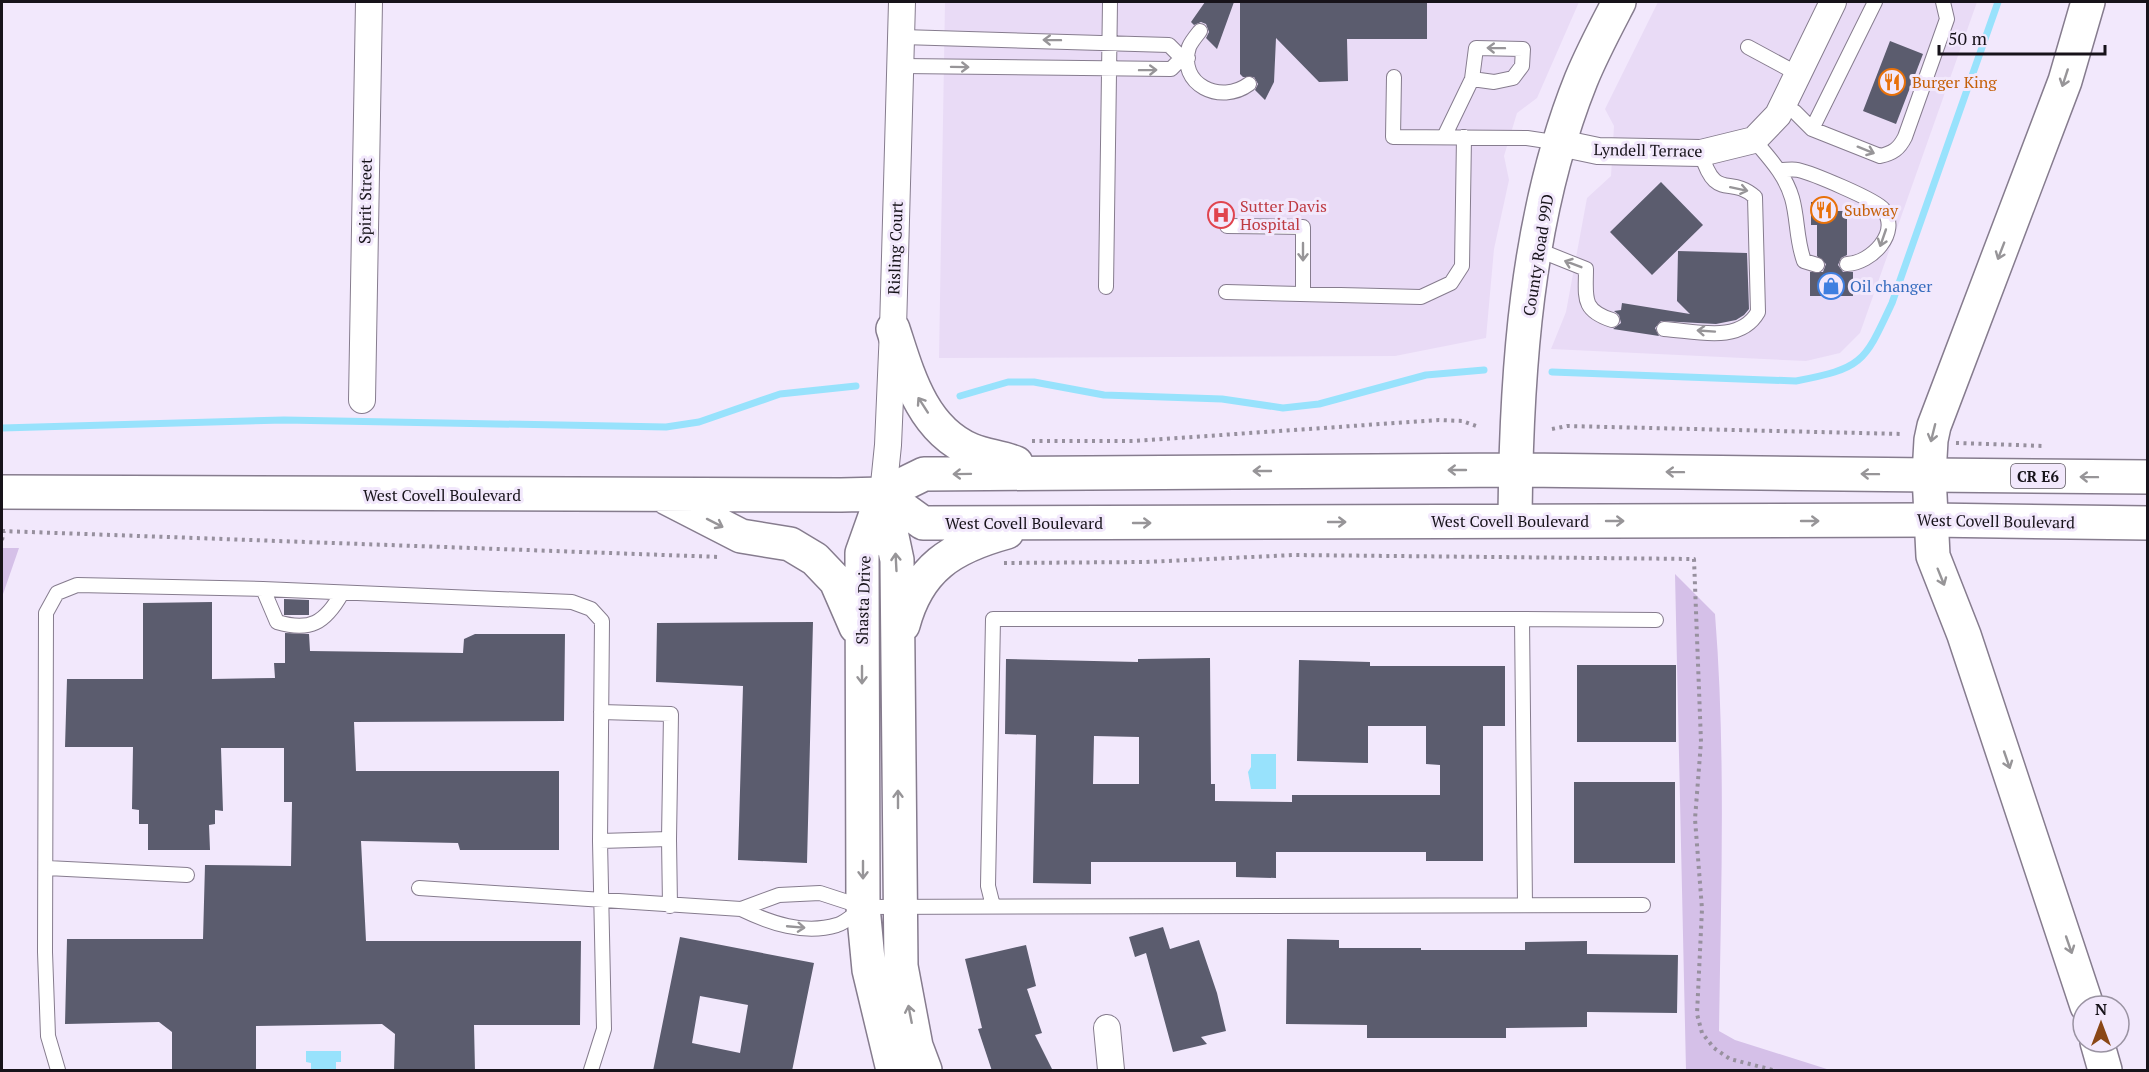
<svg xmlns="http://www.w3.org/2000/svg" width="2149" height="1072" font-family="'PT Serif',serif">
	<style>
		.built { fill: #e9dbf6 }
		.green { fill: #d5c0e8 }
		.water { fill: #98e2fc }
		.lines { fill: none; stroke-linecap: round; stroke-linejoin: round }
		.stream { stroke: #98e2fc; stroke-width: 7 }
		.building { fill: #5b5c6e; fill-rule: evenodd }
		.lane-casing { stroke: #867c8e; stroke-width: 16 }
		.street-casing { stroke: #867c8e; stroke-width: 28 }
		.secondary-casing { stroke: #867c8e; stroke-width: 36 }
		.primary-casing { stroke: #867c8e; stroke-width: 36 }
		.highway-casing { stroke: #867c8e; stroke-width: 36 }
		.path { stroke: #97909e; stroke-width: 4; stroke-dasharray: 3 4.5; stroke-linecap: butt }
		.lane { stroke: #fff; stroke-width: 14 }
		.street { stroke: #fff; stroke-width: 26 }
		.secondary { stroke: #fff; stroke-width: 33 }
		.primary { stroke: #fff; stroke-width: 33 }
		.highway { stroke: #fff; stroke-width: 33 }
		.oneway { stroke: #979598 }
		.labels { text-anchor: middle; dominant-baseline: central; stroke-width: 6; stroke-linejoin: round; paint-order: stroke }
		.shield { fill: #f2e8fc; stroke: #59535e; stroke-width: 1.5 }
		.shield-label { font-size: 15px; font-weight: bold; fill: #17131a }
		.food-label { font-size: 16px; fill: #c56008; stroke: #f2e8fc; text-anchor: start }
		.street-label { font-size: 16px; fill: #17131a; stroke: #f2e8fc }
		.health-label { font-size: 16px; fill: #be3a42; stroke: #f2e8fc; text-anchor: start }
		.shop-label { font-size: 16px; fill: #366cbe; stroke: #f2e8fc; text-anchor: start }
	</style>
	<rect width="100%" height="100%" fill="#f2e8fc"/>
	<!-- built -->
	<path class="built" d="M 945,2 L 1579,2 L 1537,98 L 1517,113 L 1504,156 L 1509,180 L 1494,249 L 1486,338 L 1395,356 L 939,358 Z
		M 1658,2 L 1977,2 L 1860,333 L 1840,353 L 1806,361 L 1551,349 L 1566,312 L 1587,198 L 1611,176 L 1614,126 L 1605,109 Z"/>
	<!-- green -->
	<path class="green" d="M 2,548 L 19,548 L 2,597 Z
		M 1675,574 L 1715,614 C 1726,752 1721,892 1719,1031 L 1735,1040 L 1830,1070 L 1686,1070 Z"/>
	<!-- water -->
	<path class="water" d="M 1251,754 L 1276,754 L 1276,789 L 1251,789 L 1248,772 L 1251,767 Z
		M 306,1051 L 341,1051 L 341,1062 L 336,1062 L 336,1070 L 311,1070 L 311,1063 L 306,1062 Z"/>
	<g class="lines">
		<!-- stream -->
		<path class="stream" d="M 1552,372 L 1796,381 C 1863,368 1864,363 1892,303 L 1998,2
			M 960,396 L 1008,382 L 1034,382 L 1104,395 L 1222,399 L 1283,408 L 1319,404 L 1426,375 L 1484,370
			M 2,428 L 284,420 L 666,427 L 699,422 L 780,394 L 856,386"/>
	</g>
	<!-- building -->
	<path class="building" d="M 1205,2 L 1234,2 L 1217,49 L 1206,38 L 1209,32 L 1206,24 L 1201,22 L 1194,25 L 1191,22 Z
		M 1240,2 L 1427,2 L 1427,39 L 1347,39 L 1348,81 L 1319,82 L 1276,38 L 1274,82 L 1265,100 L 1255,90 L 1258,84 L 1254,77 L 1243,77 L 1240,74 Z
		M 1890,41 L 1923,54 L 1896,124 L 1863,111 Z
		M 1661,182 L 1703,225 L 1652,275 L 1610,232 Z
		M 1811,202 L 1834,202 L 1834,211 L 1847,211 L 1847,255 L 1841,258 L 1838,265 L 1843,272 L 1853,272 L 1853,296 L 1810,296 L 1810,272 L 1823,272 L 1826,264 L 1817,256 L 1817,225 L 1811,225 Z
		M 1678,251 L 1747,253 L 1749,309 L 1744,315 L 1736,320 L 1716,324 L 1661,321 L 1655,328 L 1659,336 L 1613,329 L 1621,323 L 1619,315 L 1614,311 L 1621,310 L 1622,303 L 1690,314 L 1677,301 Z
		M 284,599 L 309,600 L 309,615 L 284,615 Z
		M 212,602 L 212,679 L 275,678 L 274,663 L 285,663 L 285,633 L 309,634 L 310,651 L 463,653 L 464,639 L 475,634 L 565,634 L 564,721 L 354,722 L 356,771 L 559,771 L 559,850 L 460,850 L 458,843 L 361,841 L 366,941 L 581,941 L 580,1025 L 474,1025 L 475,1071 L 394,1071 L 395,1034 L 382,1024 L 256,1026 L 256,1071 L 172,1071 L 172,1032 L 159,1022 L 65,1024 L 67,939 L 203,939 L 205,865 L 291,866 L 292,802 L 284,802 L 284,748 L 221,748 L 223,811 L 215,810 L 215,824 L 209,825 L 210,850 L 148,850 L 148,824 L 139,824 L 139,810 L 132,809 L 133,747 L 65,747 L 67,679 L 143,679 L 143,603 Z
		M 813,622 L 807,863 L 738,860 L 743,686 L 656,682 L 657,623 Z
		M 1210,658 L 1211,784 L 1215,784 L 1215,801 L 1292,802 L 1292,795 L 1440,795 L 1440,765 L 1426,764 L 1426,726 L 1368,726 L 1368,763 L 1297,761 L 1299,660 L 1370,662 L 1370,666 L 1505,666 L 1505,726 L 1483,726 L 1483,861 L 1426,861 L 1426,852 L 1276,852 L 1276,878 L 1236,877 L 1236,862 L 1091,862 L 1091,884 L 1033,883 L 1036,735 L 1005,734 L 1006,659 L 1138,662 L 1138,659 ZM 1094,736 L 1139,737 L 1139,784 L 1093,784 Z
		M 1577,665 L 1676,665 L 1676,742 L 1577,742 Z
		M 1574,782 L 1675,782 L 1675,863 L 1574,863 Z
		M 1163,927 L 1170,949 L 1199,940 L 1217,993 L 1226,1031 L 1201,1037 L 1207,1044 L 1173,1052 L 1146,953 L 1135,957 L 1129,937 Z
		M 680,937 L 814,963 L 792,1071 L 653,1071 ZM 700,996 L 748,1005 L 740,1053 L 692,1043 Z
		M 1287,939 L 1339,940 L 1339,948 L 1421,948 L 1421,950 L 1525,950 L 1525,942 L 1587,941 L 1587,954 L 1678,955 L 1677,1013 L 1587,1012 L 1587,1027 L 1506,1028 L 1506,1038 L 1367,1038 L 1367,1025 L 1286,1024 Z
		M 1026,945 L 1036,986 L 1027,989 L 1042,1033 L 1035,1035 L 1053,1071 L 992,1071 L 978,1029 L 982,1028 L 965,959 Z"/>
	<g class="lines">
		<defs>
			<path id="lane" d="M 1200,31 C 1196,36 1191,42 1189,47 C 1177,85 1221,105 1249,84
				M 902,37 L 1169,45 L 1182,58 L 1188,58
				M 1748,47 L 1798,74
				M 902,66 L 1171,69 L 1182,58
				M 1394,77 L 1393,137 L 1527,138 L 1560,143
				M 1783,105 L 1795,112 L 1812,129 L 1880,156 C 1893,153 1899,149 1905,137 L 1947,19 L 1943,2
				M 1812,129 L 1875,2
				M 1444,137 L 1472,79 L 1476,48 L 1523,49 L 1522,66 L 1513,78 L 1494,82 L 1472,79
				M 1754,140 C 1769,158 1785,174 1792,198 C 1798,219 1796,239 1804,261 L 1817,265
				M 1780,170 C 1786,170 1793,169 1798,170 C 1812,173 1876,200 1883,209 C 1901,233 1871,263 1847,264
				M 1227,226 L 1303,227 L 1303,294
				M 1536,249 L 1586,269 C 1586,297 1581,310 1612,320
				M 1106,287 L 1110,2
				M 1226,292 L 1421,297 L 1451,283 L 1462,266 L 1464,137
				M 1664,329 C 1696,331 1740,344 1758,312 L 1755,197 C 1729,174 1716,203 1701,153
				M 263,589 L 277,622 C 310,632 325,623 342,593
				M 1522,619 L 1656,620
				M 669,839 L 670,906
				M 600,841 L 669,839 L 671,714 L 601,712
				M 47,868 L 187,875
				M 419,888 L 741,909 C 770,923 804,935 837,925 C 845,923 854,914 861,909
				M 993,906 L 988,886 L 993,619 L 1522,619 L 1525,905
				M 741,909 L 779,895 L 820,893 L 863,907 L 1643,905
				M 58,1070 L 48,1036 L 45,952 L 46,613 L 57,593 L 77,585 L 263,589 L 572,602 L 591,609 L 602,621 L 600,841 L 604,1029 L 591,1070"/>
			<path id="street" d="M 1560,143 L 1598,151 L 1701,153 L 1754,140 L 1778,115 L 1833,2
				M 362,400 L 369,2
				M 883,494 L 888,445 L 893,329 L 902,2
				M 1107,1028 L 1111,1070"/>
			<path id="secondary" d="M 893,329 C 908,375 922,429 971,450 C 985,456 1001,457 1016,463
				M 2,492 L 841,495 L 883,494 L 924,474 L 1515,470 L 1929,475
				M 883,494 L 923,523 L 1930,520
				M 883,494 L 862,553 L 863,907 L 869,970 L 893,1070
				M 883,494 L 897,560 L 901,966 L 916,1046 L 925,1070
				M 667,498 L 741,536 L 790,544 L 815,559 L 836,581 L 856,627
				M 1515,521 C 1516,374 1526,217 1581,80 C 1592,53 1606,27 1619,2
				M 903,625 C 918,568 952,547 1007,532"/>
			<path id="primary" d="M 1929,475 L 2148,477
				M 1930,520 L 2148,523"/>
			<path id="highway" d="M 2087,1006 L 1964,635 L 1933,556 L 1929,475 L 1931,440 L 1934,426 L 2065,81 L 2088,2
				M 2097,1042 L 2105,1070"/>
		</defs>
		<!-- lane casing -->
		<use href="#lane" class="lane-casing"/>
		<!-- street casing -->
		<use href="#street" class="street-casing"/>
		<!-- secondary casing -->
		<use href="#secondary" class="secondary-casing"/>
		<!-- primary casing -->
		<use href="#primary" class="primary-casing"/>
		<!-- highway casing -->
		<use href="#highway" class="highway-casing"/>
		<!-- path -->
		<path class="path" d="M 1552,429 L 1567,426 L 1903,434
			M 1032,441 L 1134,441 L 1439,420 L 1462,421 L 1476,426
			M 1956,443 L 2045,446
			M 2,531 L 720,557
			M 2,540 L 4,531
			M 1004,563 L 1146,562 L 1294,555 L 1694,559 L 1701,742 L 1695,819 L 1702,909 L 1697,1014 L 1702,1033 L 1714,1048 L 1730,1059 L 1773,1070"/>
		<!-- lane -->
		<use href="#lane" class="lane"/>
		<!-- street -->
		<use href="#street" class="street"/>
		<!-- secondary -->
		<use href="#secondary" class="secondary"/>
		<!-- primary -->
		<use href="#primary" class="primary"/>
		<!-- highway -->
		<use href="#highway" class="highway"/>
	</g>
	<!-- one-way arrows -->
	<defs><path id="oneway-shaft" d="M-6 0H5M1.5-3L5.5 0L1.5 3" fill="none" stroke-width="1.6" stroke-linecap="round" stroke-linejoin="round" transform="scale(1.5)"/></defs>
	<g class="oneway">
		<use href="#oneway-shaft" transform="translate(1052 40) rotate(-179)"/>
		<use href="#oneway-shaft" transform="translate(1496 48) rotate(-179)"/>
		<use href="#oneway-shaft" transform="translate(960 67) rotate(1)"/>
		<use href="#oneway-shaft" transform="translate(1148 70) rotate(-1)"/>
		<use href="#oneway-shaft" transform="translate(2065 78) rotate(108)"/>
		<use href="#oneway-shaft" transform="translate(1866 150) rotate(22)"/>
		<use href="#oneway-shaft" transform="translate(1739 189) rotate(12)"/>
		<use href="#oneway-shaft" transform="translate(1883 238) rotate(109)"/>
		<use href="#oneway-shaft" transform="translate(2001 251) rotate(111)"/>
		<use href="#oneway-shaft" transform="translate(1303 252) rotate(90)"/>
		<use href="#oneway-shaft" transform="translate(1573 264) rotate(-159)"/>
		<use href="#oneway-shaft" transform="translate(1706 331) rotate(-176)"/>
		<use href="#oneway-shaft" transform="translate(923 405) rotate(-123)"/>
		<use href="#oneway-shaft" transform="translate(1933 433) rotate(104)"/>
		<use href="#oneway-shaft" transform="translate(1457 470) rotate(180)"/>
		<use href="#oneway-shaft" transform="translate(1262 471) rotate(180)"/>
		<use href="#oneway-shaft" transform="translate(1675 472) rotate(-179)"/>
		<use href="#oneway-shaft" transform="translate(962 474) rotate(179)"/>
		<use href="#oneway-shaft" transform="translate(1870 474) rotate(-179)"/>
		<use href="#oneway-shaft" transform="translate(2089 477) rotate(-179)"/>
		<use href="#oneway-shaft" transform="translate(1615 521)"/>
		<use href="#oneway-shaft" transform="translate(1810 521)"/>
		<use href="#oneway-shaft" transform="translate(1337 522)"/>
		<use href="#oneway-shaft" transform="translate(715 523) rotate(27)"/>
		<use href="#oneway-shaft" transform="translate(1142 523)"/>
		<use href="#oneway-shaft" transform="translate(896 562) rotate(-93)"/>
		<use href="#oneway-shaft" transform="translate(1941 577) rotate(68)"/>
		<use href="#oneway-shaft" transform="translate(862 675) rotate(90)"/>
		<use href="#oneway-shaft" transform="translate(2007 760) rotate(71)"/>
		<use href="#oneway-shaft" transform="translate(898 799) rotate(-90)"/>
		<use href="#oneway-shaft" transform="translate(863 870) rotate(90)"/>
		<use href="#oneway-shaft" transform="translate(796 927) rotate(5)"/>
		<use href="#oneway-shaft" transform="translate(2069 945) rotate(71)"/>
		<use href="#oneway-shaft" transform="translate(910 1014) rotate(-101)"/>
	</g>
	<!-- icons -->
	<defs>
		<symbol id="restaurant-ring" viewBox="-11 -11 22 22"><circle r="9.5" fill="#f2e8fc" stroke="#e8710a" stroke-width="1.5"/><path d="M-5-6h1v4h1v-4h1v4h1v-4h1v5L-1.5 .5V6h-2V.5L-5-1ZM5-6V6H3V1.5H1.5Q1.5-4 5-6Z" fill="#e8710a"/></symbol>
		<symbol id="hospital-ring" viewBox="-11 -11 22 22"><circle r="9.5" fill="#f2e8fc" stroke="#e0444e" stroke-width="1.5"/><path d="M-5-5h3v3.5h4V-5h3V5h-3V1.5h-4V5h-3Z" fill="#e0444e"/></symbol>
		<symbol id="shop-ring" viewBox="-11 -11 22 22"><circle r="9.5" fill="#f2e8fc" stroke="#3f7fe0" stroke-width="1.5"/><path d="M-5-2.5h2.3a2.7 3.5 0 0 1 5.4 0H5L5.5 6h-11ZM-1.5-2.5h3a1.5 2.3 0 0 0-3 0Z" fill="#3f7fe0"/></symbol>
	</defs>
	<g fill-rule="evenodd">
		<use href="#restaurant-ring" x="1877" y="67" width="30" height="30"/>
		<use href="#restaurant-ring" x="1809" y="195" width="30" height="30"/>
		<use href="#hospital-ring" x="1206" y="200" width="30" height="30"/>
		<use href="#shop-ring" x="1816" y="271" width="30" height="30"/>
	</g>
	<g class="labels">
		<!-- shield labels -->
		<rect class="shield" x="2011" y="464" width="54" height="24" rx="4.5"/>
		<g class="shield-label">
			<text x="2038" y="476">CR E6</text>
		</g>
		<!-- food labels -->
		<g class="food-label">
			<text x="1912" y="82">Burger King</text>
			<text x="1844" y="210">Subway</text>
		</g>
		<!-- street labels -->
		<g class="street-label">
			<text transform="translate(1648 150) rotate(1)">Lyndell Terrace</text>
			<text transform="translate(365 201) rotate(-89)">Spirit Street</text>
			<text transform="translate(895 248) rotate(-88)">Risling Court</text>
			<text transform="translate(1538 255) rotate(-81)">County Road 99D</text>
			<text x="442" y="495">West Covell Boulevard</text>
			<text x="1510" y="521">West Covell Boulevard</text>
			<text transform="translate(1996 521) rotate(1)">West Covell Boulevard</text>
			<text x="1024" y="523">West Covell Boulevard</text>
			<text transform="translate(863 600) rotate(-88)">Shasta Drive</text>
		</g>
		<!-- health labels -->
		<g class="health-label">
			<text x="1240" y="206">Sutter Davis<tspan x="1240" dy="18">Hospital</tspan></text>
		</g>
		<!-- shop labels -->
		<g class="shop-label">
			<text x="1850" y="286">Oil changer</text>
		</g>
	</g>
	<!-- border -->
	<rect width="2149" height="1072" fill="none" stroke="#17131a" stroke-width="6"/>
	<!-- north arrow -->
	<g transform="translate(2101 1024)"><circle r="28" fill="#f2e8fc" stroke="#9a93a2" stroke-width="1.5"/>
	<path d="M0-4.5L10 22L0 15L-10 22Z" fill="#8a4716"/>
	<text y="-9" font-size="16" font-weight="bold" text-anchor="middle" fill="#17131a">N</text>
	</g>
	<!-- scale -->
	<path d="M1939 45v9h166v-9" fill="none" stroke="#17131a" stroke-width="3"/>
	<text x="1948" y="45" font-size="18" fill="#17131a" stroke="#f2e8fc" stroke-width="4.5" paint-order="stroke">50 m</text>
</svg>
